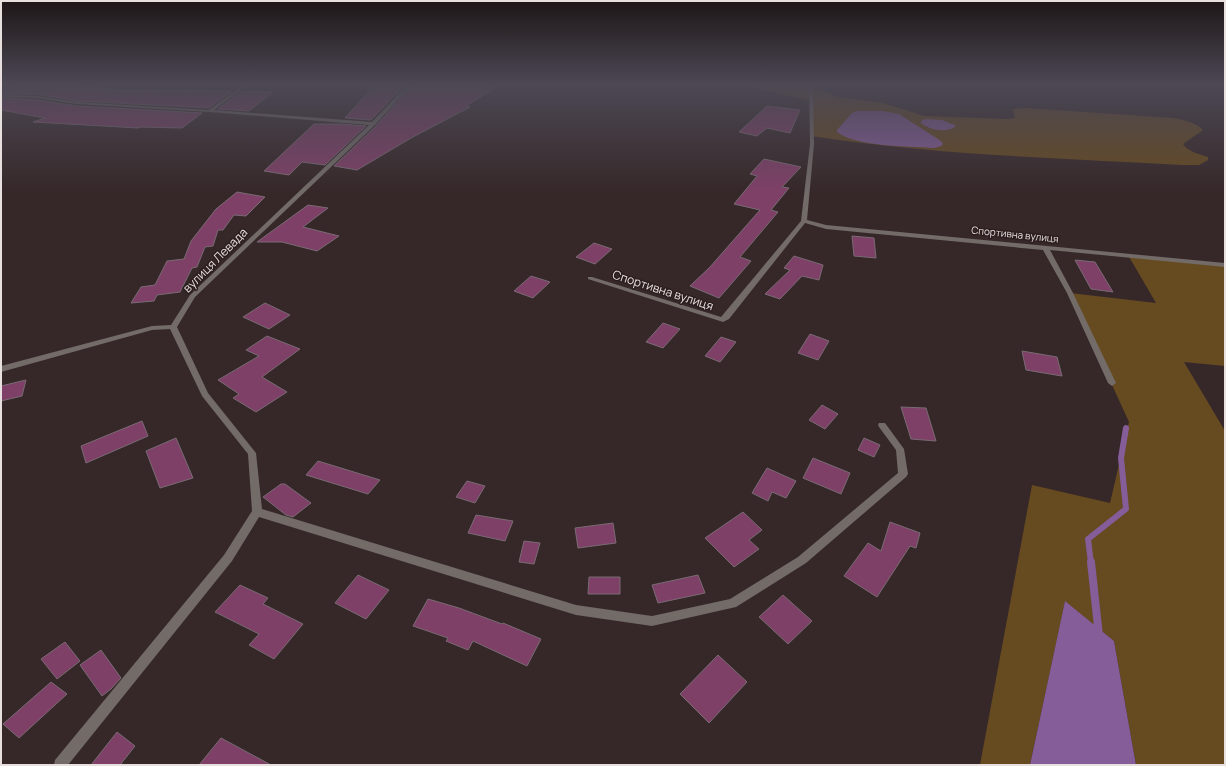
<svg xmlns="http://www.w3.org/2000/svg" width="1226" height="766" font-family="Manrope,sans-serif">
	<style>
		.green { fill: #664a20 }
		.water { fill: #845d99 }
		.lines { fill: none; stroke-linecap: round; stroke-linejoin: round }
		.stream-far1 { stroke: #845d99; stroke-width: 6 }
		.stream { stroke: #845d99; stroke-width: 8 }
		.building { fill: #7e4067; stroke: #796b73 }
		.minor { fill: #726b68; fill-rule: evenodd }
		.labels { text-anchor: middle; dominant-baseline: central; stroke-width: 3; stroke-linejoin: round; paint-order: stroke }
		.far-street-label { font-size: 10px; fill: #e8dfdf; stroke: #2c1e1f }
		.street-label { font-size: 12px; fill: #e8dfdf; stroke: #2c1e1f }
	</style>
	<rect width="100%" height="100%" fill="#362829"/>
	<!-- green -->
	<path class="green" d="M 731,84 L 791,84 L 819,89 L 838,97 L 883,103 L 924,116 L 1007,119 L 1015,118 L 1013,109 L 1025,108 L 1173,118 C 1183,120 1196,122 1203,130 L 1183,144 C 1188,152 1200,154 1208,157 L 1208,160 L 1199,165 L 1182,165 C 1058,158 934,155 811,136 L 811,100 Z
		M 1128,255 L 1225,265 L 1225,366 L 1184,362 L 1225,431 L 1225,765 L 1136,765 L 1114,641 L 1065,602 L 1030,765 L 980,765 L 1032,485 L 1110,503 L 1129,422 L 1070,293 L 1156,303 Z"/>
	<!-- water -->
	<path class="water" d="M 856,111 L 883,111 L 899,114 L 941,141 L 943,144 L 941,146 L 934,148 C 908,146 857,147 837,132 L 837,130 L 852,113 Z
		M 926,119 L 942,120 L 955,125 L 955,127 C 945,133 930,130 921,123 L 922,120 Z
		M 1065,601 L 1114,641 L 1136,765 L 1030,765 Z"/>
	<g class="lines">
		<!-- stream-far1 -->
		<path class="stream-far1" d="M 1091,563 L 1088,539 L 1126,509 L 1121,458 L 1126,428"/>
		<!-- stream -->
		<path class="stream" d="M 1091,562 L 1099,636"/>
	</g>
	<!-- building -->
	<path class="building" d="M 18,84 L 65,84 L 118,90 L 232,91 L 209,108 L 77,101 L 37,94 L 1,94 L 1,91 Z
		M 378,84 L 406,84 L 371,120 L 345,118 L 371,89 Z
		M 414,84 L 475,84 L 495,88 L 466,106 L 470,107 L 411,138 L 357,170 L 334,166 L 376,126 Z
		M 246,91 L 273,92 L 249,111 L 218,109 L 241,92 Z
		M 1,98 L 37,100 L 77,106 L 202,113 L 182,128 L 141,127 L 138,128 L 33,122 L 45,118 L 1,110 Z
		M 767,106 L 800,110 L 790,133 L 767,128 L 757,136 L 739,132 Z
		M 314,124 L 340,124 L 366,126 L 325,165 L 302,162 L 289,175 L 264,171 Z
		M 764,159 L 801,167 L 782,187 L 789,188 L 771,210 L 778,212 L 740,257 L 751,261 L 719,298 L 690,286 L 710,267 L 760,210 L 734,204 L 757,176 L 750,174 Z
		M 237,192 L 265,197 L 246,216 L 234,215 L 223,230 L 218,230 L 213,246 L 205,247 L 197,267 L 192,268 L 180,292 L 157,295 L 154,301 L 131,303 L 141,287 L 155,285 L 167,261 L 184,259 L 191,241 L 216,209 Z
		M 308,205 L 328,208 L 303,227 L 339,236 L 317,251 L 282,242 L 257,242 Z
		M 852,236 L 874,238 L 876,258 L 854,256 Z
		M 594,243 L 612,249 L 595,264 L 576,257 Z
		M 794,256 L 823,265 L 819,280 L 802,276 L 780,299 L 765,294 L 790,270 L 784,268 Z
		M 1075,260 L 1095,262 L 1113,292 L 1091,289 Z
		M 531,276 L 550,282 L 533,298 L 514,291 Z
		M 265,303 L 290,315 L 269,329 L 243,317 Z
		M 663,323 L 680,329 L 663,348 L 646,342 Z
		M 810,334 L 829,341 L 818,360 L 798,353 Z
		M 267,336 L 300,349 L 262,377 L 287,392 L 256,412 L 233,398 L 239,394 L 218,380 L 259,356 L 246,350 Z
		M 721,337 L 736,342 L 720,362 L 705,356 Z
		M 1022,351 L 1057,357 L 1062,376 L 1026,370 Z
		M 26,380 L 22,396 L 1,401 L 1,386 Z
		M 822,405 L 838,414 L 825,429 L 809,420 Z
		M 901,407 L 926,408 L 936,441 L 911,439 Z
		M 142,421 L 148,436 L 86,463 L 81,446 Z
		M 176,438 L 193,478 L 160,488 L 146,451 Z
		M 864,438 L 880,445 L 874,457 L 858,450 Z
		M 813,458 L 850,473 L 841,494 L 803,478 Z
		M 318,461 L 380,480 L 368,494 L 306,475 Z
		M 767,468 L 796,481 L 786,498 L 772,492 L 768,501 L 752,493 Z
		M 467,481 L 485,486 L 475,503 L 456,497 Z
		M 281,484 L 285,484 L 311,503 L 293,517 L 286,515 L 263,497 Z
		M 743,512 L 762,530 L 749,540 L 759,549 L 734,567 L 705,538 Z
		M 476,515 L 513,521 L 505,541 L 468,533 Z
		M 890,522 L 920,533 L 916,548 L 910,546 L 877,597 L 844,576 L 868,543 L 881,551 Z
		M 613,523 L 616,543 L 578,548 L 575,528 Z
		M 524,541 L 540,543 L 534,564 L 519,562 Z
		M 358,575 L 389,590 L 366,619 L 335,603 Z
		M 698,575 L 705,593 L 658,603 L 652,585 Z
		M 589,577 L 620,577 L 620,594 L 588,594 Z
		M 240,585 L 268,598 L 263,604 L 303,624 L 274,659 L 249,645 L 259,634 L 215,612 Z
		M 783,595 L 812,621 L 788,644 L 759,617 Z
		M 428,599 L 459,608 L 502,624 L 503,623 L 541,639 L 527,666 L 473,641 L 468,650 L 446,641 L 448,638 L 413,626 Z
		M 65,642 L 80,661 L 57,679 L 41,659 Z
		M 101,650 L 121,678 L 111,689 L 102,696 L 80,665 Z
		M 718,655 L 747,682 L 709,723 L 680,694 Z
		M 51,682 L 67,694 L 19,738 L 3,724 Z
		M 117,732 L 135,746 L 120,765 L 91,765 Z
		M 221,738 L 271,765 L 199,765 Z"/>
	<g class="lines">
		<!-- minor -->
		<path class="minor" d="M 244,84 L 249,84 L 214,110 L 372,122 L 408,84 L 413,84 L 375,125 L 195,297 L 177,327 L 208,393 L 256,453 L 262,509 L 576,605 L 652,616 L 730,599 L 798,557 L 898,473 L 896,450 L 879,427 L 878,425 L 879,423 L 885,423 L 904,449 L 908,474 L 906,477 L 806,563 L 736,607 L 652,626 L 576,615 L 259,517 L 232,561 L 68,765 L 54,765 L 55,760 L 224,555 L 252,511 L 248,454 L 202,396 L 170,329 L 152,330 L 1,372 L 1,366 L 152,326 L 171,325 L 190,295 L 369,125 L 210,112 L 77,104 L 37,98 L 1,97 L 1,95 L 37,96 L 77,102 L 209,110 Z
			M 809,84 L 813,84 L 814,144 L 807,220 L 826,225 L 1225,263 L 1225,267 L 1050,250 L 1073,293 L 1116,383 L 1112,386 L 1108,383 L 1067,293 L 1043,250 L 826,229 L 805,223 L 729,319 L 723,322 L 588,279 L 588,277 L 592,277 L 721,317 L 801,221 L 810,144 Z"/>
	</g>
	<!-- sky -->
	<linearGradient id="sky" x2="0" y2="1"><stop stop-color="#1e1617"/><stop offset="0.44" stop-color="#4c4854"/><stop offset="1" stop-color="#4c4854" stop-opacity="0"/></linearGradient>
	<rect width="1226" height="192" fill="url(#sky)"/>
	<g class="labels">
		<!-- far-street labels -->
		<g class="far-street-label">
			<text transform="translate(1015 234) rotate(6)">Спортивна вулиця</text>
		</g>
		<!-- street labels -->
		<g class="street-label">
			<text transform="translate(215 260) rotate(-45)">вулиця Левада</text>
			<text transform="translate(663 290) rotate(18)">Спортивна вулиця</text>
		</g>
	</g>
	<!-- border -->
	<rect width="1226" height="766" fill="none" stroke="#e8dfdf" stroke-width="4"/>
</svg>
